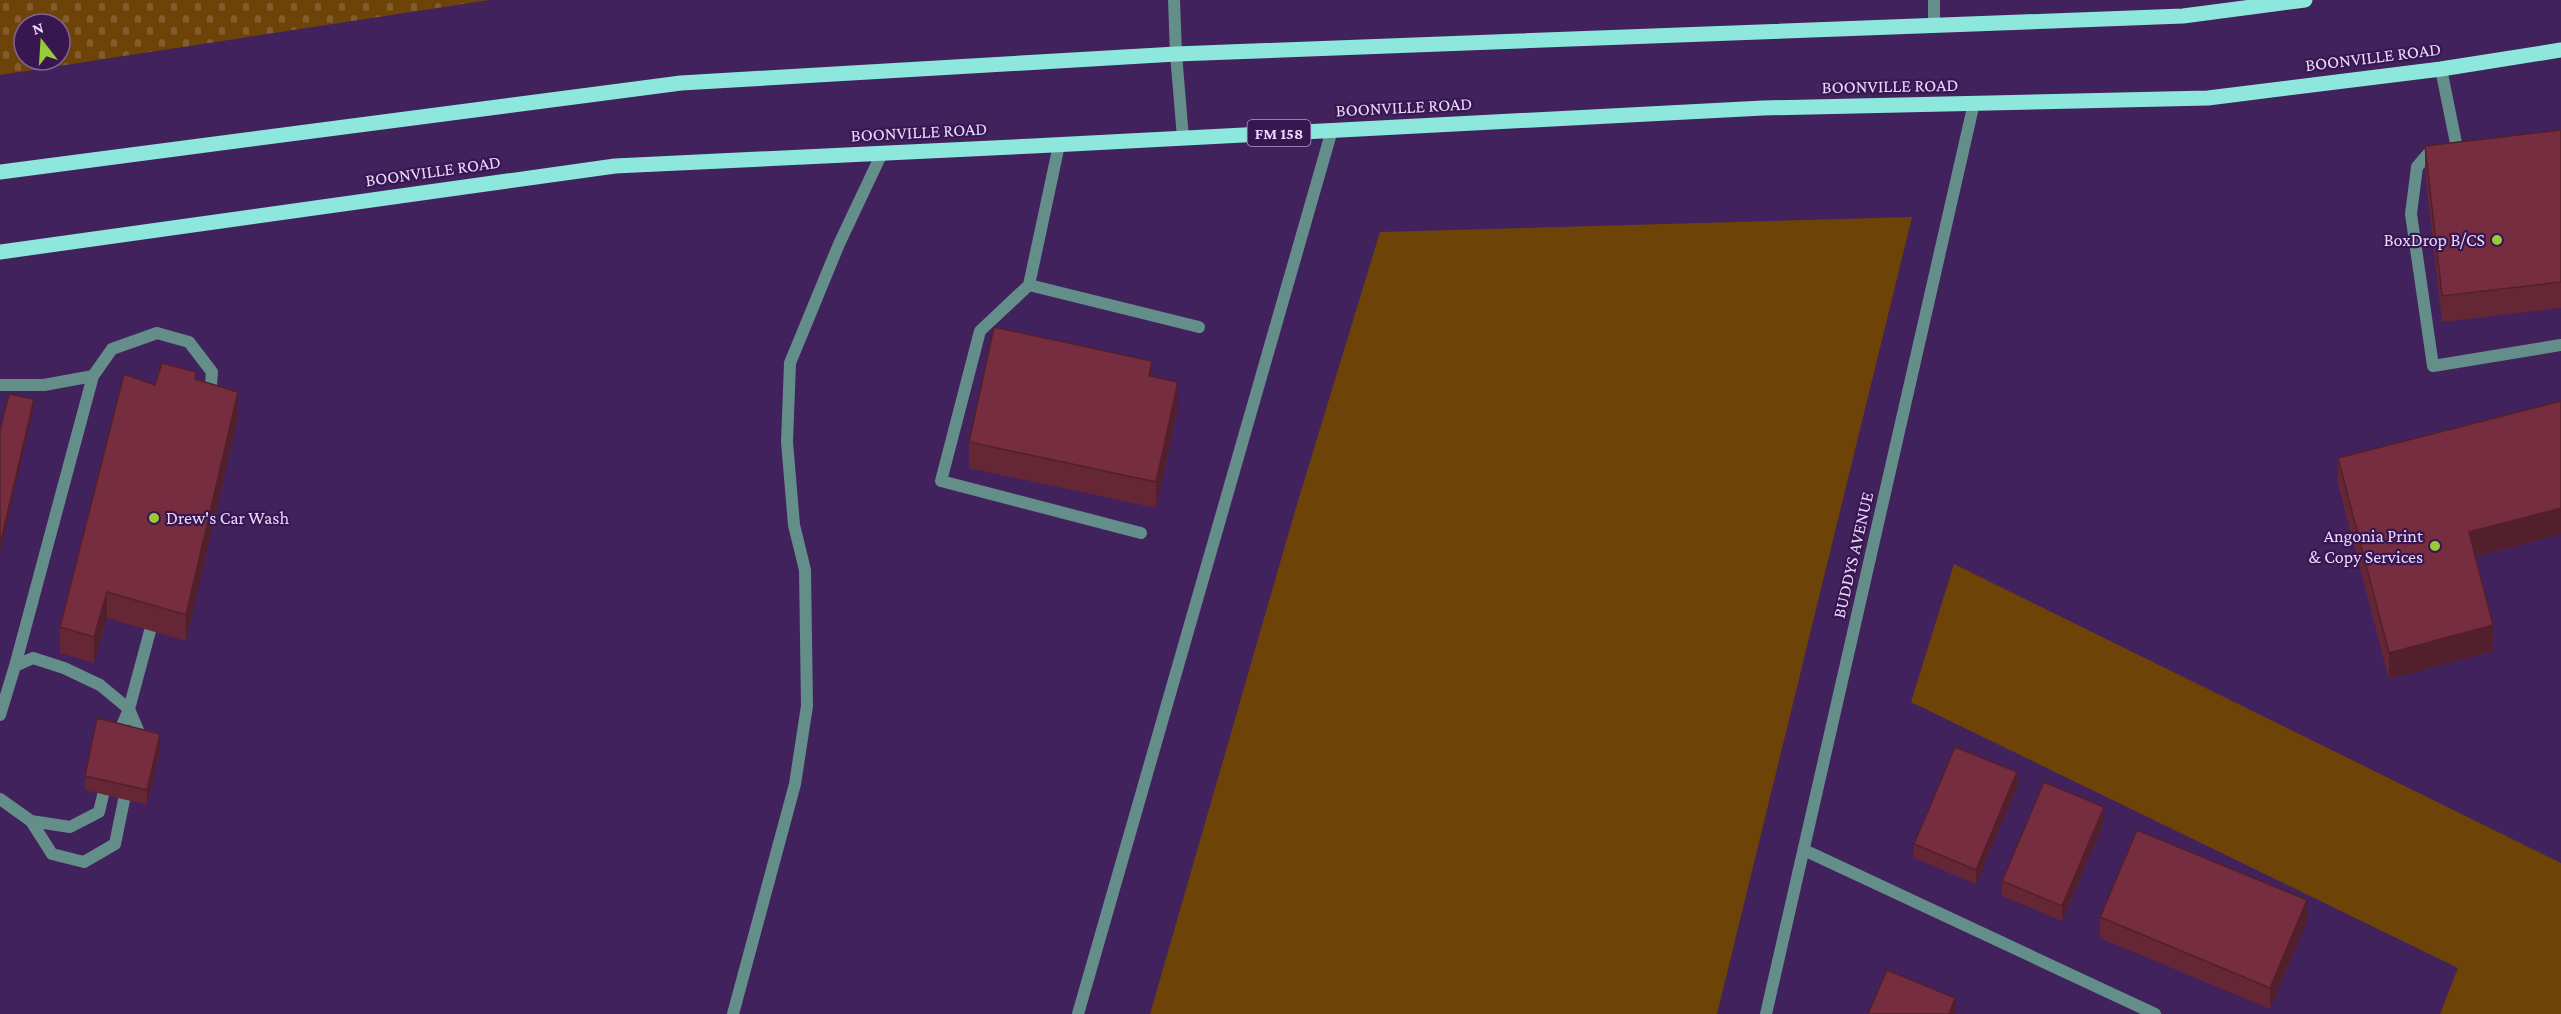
<svg xmlns="http://www.w3.org/2000/svg" width="2561" height="1014" font-family="'Crimson Pro',serif">
	<style>
		.grass { fill: #6e4308 }
		.cemetery { fill: url(#cemetery-stones); fill-rule: evenodd }
		.lines { fill: none; stroke-linecap: round; stroke-linejoin: round }
		.service { stroke: #648e89; stroke-width: 12 }
		.minor { stroke: #648e89; stroke-width: 12 }
		.primary { stroke: #8ee7dd; stroke-width: 15 }
		.wall { fill: #652736 }
		.shaded-wall { fill: #52202c }
		.building { fill: #752d3f; stroke: #52202c; stroke-width: 1.5 }
		.poi-dot { fill: #99cb36; stroke: #381751; stroke-width: 2 }
		.labels { text-anchor: middle; dominant-baseline: central; stroke-width: 4.5; stroke-linejoin: round; paint-order: stroke }
		.shield { fill: #381751; stroke: #b49ec9; stroke-width: 1.5 }
		.shield-label { font-size: 16px; font-weight: bold; fill: #e9d8fc }
		.street-label { font-size: 18px; fill: #e9d8fc; stroke: #381751 }
		.poi-label { font-size: 18px; fill: #e9d8fc; stroke: #381751; text-anchor: end }
	</style>
	<defs>
		<pattern id="cemetery-stones" width="16" height="16" patternUnits="userSpaceOnUse" patternTransform="scale(1.5)"><rect width="16" height="16" fill="#6e4308"/><path d="M2 7V4a2 2 0 0 1 4 0v3zM10 15v-3a2 2 0 0 1 4 0v3z" fill="#835d2d"/></pattern>
	</defs>
	<rect width="100%" height="100%" fill="#42225d"/>
	<!-- grass -->
	<path class="grass" d="M 1912,217 L 1717,1014 L 1150,1014 L 1295,511 L 1380,232 Z
		M 1954,564 L 2561,863 L 2561,1014 L 2440,1014 L 2458,968 L 1911,702 Z"/>
	<!-- cemetery -->
	<path class="cemetery" d="M 0,0 L 489,0 L 0,75 ZM 24,24 L 60,24 L 60,60 L 24,60 Z"/>
	<g class="lines">
		<!-- service -->
		<path class="service" d="M 1934,0 L 1934,25
			M 2441,69 L 2457,148 L 2428,154 L 2417,167 L 2411,214 L 2433,366 L 2561,345
			M 1059,145 L 1029,285 L 1199,327
			M 1029,285 L 980,331 L 941,481 L 1141,533
			M 0,385 L 44,385 L 93,376
			M 15,666 L 33,658 L 64,668 L 100,685 L 129,709 L 118,735
			M 0,715 L 15,666 L 93,376 L 112,349 L 157,333 L 189,342 L 212,372 L 210,398
			M 136,741 L 138,730 L 129,709 L 150,631
			M 0,799 L 31,821 L 70,827 L 99,812 L 103,795
			M 31,821 L 52,854 L 84,862 L 115,844 L 124,800
			M 1804,850 L 2155,1014
			M 733,1014 L 795,784 L 807,706 L 805,570 L 794,525 L 787,442 L 790,363 L 839,244 L 882,153
			M 1078,1014 L 1332,130"/>
		<!-- minor -->
		<path class="minor" d="M 1174,0 L 1176,54 L 1183,138
			M 1766,1014 L 1974,103"/>
		<!-- primary -->
		<path class="primary" d="M 0,172 L 681,83 L 1176,54 L 2183,16 L 2305,0
			M 0,252 L 615,166 L 1033,146 L 1763,108 L 2208,98 L 2441,69 L 2561,50"/>
	</g>
	<!-- wall -->
	<path class="wall" d="M 2561,130 L 2561,308 L 2442,322 L 2425,172 L 2425,146 Z
		M 1152,376 L 1178,408 L 1156,508 L 969,468 L 969,442 Z
		M 196,379 L 238,418 L 186,641 L 107,618 L 94,663 L 60,653 L 60,627 L 155,385 Z
		M 2561,401 L 2561,534 L 2475,557 L 2493,651 L 2389,679 L 2338,484 L 2338,458 Z
		M 160,749 L 147,805 L 85,790 L 85,776 Z
		M 2017,787 L 1976,884 L 1914,858 L 1914,844 Z
		M 2104,822 L 2062,921 L 2002,896 L 2002,881 Z
		M 2100,917 L 2307,921 L 2270,1009 L 2100,938 Z"/>
	<!-- shaded-wall -->
	<path class="shaded-wall" d="M 1152,361 L 1152,387 L 1149,376 Z
		M 1178,382 L 1178,408 L 1156,508 L 1156,482 Z
		M 238,392 L 238,418 L 186,641 L 186,615 Z
		M 34,399 L 34,406 L 0,553 L 0,545 Z
		M 2561,508 L 2561,534 L 2469,558 L 2469,532 Z
		M 107,592 L 107,618 L 94,663 L 94,637 Z
		M 2493,625 L 2493,651 L 2389,679 L 2389,653 Z
		M 160,734 L 160,749 L 147,805 L 147,790 Z
		M 2017,772 L 2017,787 L 1976,884 L 1976,870 Z
		M 2104,807 L 2104,822 L 2062,921 L 2062,906 Z
		M 2307,900 L 2307,921 L 2270,1009 L 2270,988 Z
		M 1955,998 L 1955,1014 L 1949,1014 Z"/>
	<!-- building -->
	<path class="building" d="M 2561,130 L 2561,282 L 2442,296 L 2425,146 Z
		M 994,327 L 1152,361 L 1149,376 L 1178,382 L 1156,482 L 969,442 Z
		M 162,363 L 196,372 L 195,379 L 238,392 L 186,615 L 107,592 L 94,637 L 60,627 L 124,374 L 155,385 Z
		M 9,394 L 34,399 L 0,545 L 0,430 Z
		M 2561,401 L 2561,508 L 2469,532 L 2493,625 L 2389,653 L 2338,458 Z
		M 97,718 L 160,734 L 147,790 L 85,776 Z
		M 1955,747 L 2017,772 L 1976,870 L 1914,844 Z
		M 2044,782 L 2104,807 L 2062,906 L 2002,881 Z
		M 2137,830 L 2307,900 L 2270,988 L 2100,917 Z
		M 1887,970 L 1955,998 L 1949,1014 L 1868,1014 Z"/>
	<!-- markers -->
	<g class="poi-dot">
		<circle cx="2497" cy="240" r="6"/>
		<circle cx="154" cy="518" r="6"/>
		<circle cx="2435" cy="546" r="6"/>
	</g>
	<g class="labels">
		<!-- shield labels -->
		<rect class="shield" x="1247.5" y="120" width="63" height="26" rx="4.5"/>
		<g class="shield-label">
			<text x="1279" y="133">FM 158</text>
		</g>
		<!-- street labels -->
		<g class="street-label">
			<text transform="translate(2373 57) rotate(-7)">BOONVILLE ROAD</text>
			<text transform="translate(1890 86) rotate(-1)">BOONVILLE ROAD</text>
			<text transform="translate(1404 107) rotate(-3)">BOONVILLE ROAD</text>
			<text transform="translate(919 132) rotate(-3)">BOONVILLE ROAD</text>
			<text transform="translate(433 171) rotate(-8)">BOONVILLE ROAD</text>
			<text transform="translate(1853 555) rotate(-77)">BUDDYS AVENUE</text>
		</g>
		<!-- poi labels -->
		<g class="poi-label">
			<text x="2485" y="240">BoxDrop B/CS</text>
			<text x="166" y="518" text-anchor="start">Drew's Car Wash</text>
			<text x="2423" y="536">Angonia Print<tspan x="2423" dy="21">&amp; Copy Services</tspan></text>
		</g>
	</g>
	<!-- north arrow -->
	<g transform="translate(42 42) rotate(343)"><circle r="28" fill="#381751" stroke="#7f6495" stroke-width="1.5"/>
	<path d="M0-4.5L10 22L0 15L-10 22Z" fill="#99cb36"/>
	<text y="-9" font-size="16" font-weight="bold" text-anchor="middle" fill="#e9d8fc">N</text>
	</g>
</svg>
